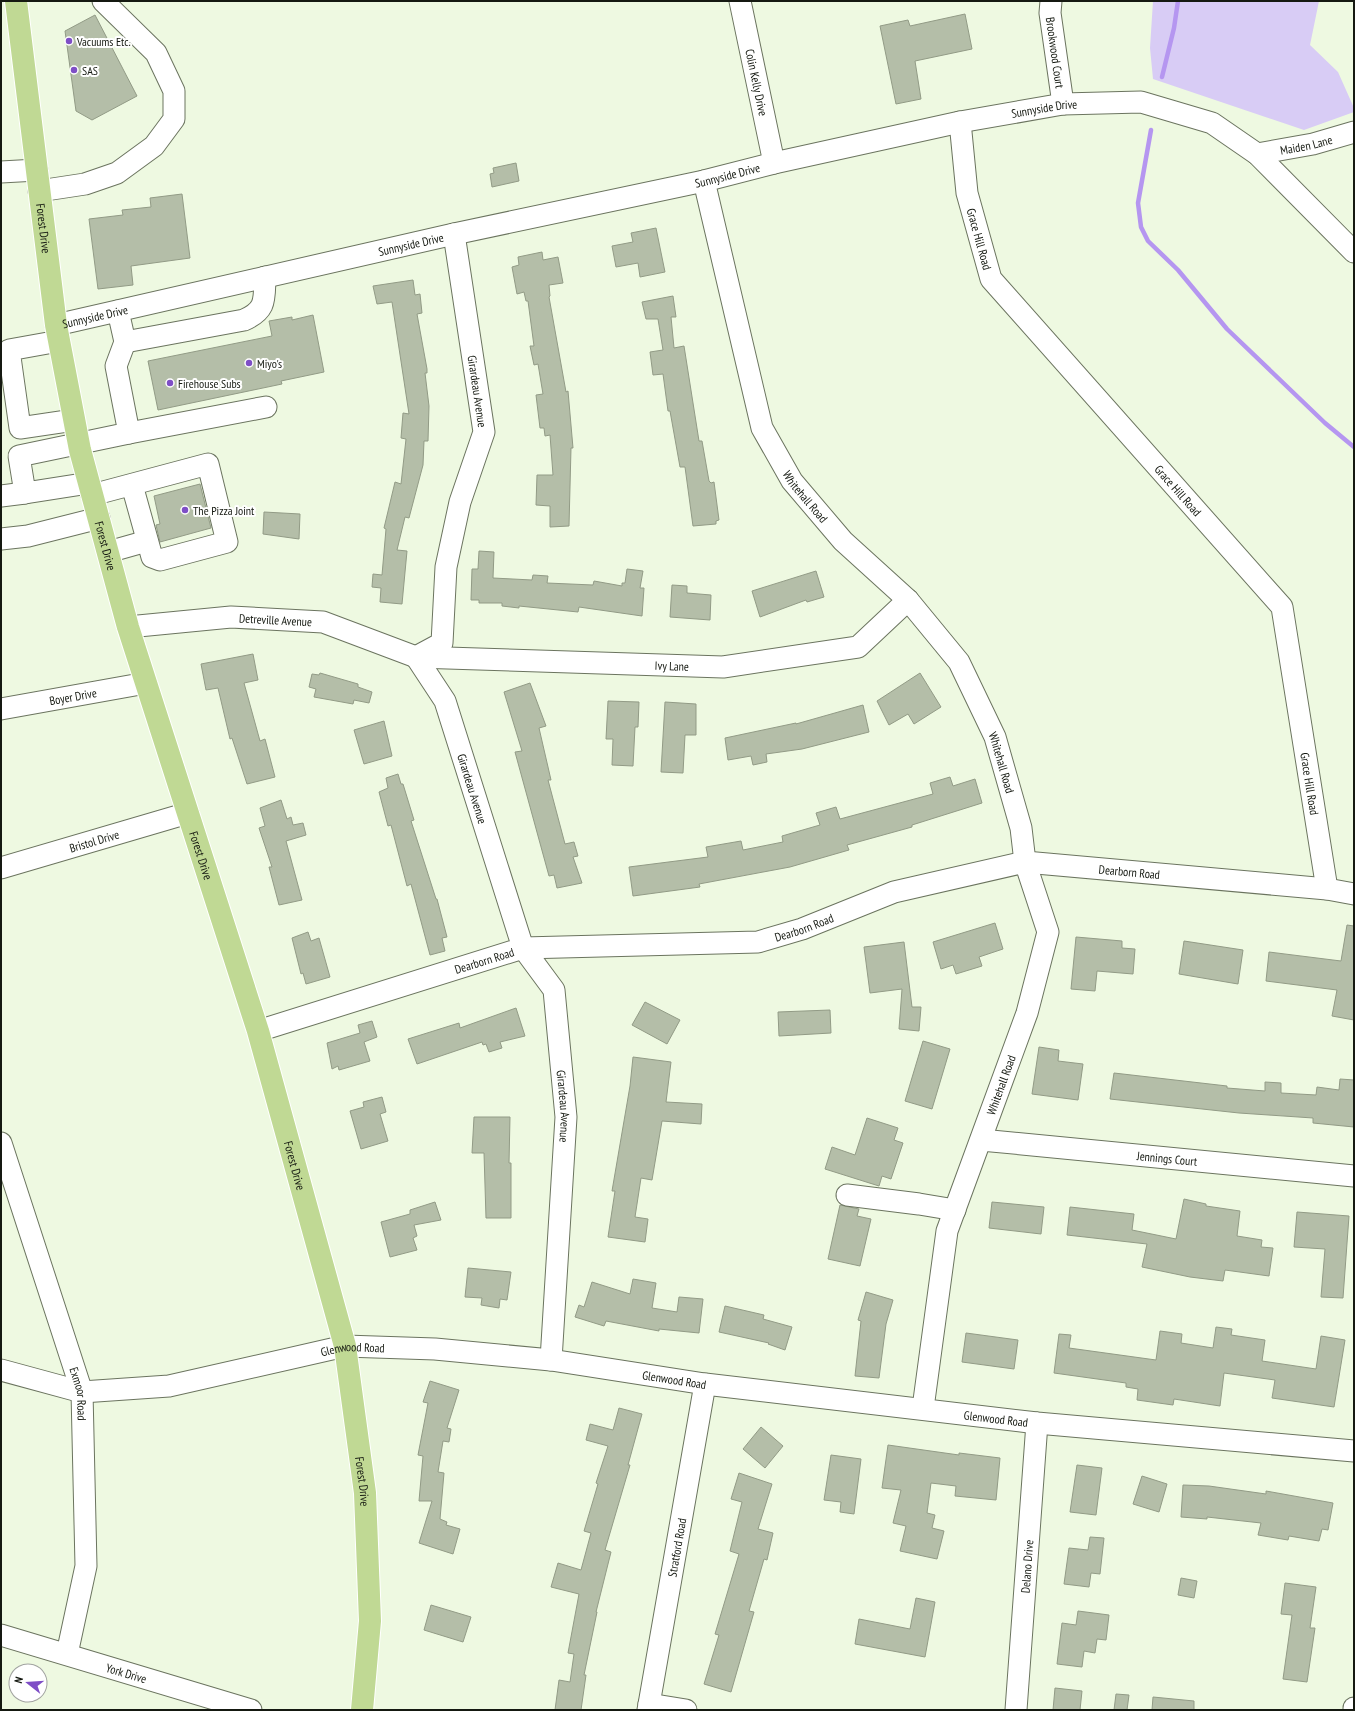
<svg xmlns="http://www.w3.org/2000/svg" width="1355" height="1711" font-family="'PT Sans Narrow',sans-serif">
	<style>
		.green { fill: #d8ccf5 }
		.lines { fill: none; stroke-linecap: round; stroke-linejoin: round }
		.stream { stroke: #b596f0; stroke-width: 4.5 }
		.building { fill: #b4bea8; stroke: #929b86 }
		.minor-casing { stroke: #6b745f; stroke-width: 23 }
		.major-casing { stroke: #fff; stroke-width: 24 }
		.minor { stroke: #fff; stroke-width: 21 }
		.major { stroke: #c0d994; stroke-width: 22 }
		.poi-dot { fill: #7e4ec6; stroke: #fff; stroke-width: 1.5 }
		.labels { text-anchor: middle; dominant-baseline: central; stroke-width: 4; stroke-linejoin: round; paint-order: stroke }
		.poi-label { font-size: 12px; fill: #151911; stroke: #fff; text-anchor: start }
		.street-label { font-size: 12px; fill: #151911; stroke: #fff }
	</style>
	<rect width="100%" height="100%" fill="#eef9e1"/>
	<!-- green -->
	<path class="green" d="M 1153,1 L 1319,1 L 1310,45 L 1338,72 L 1354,108 L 1354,112 L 1304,130 L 1153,79 L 1150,48 Z"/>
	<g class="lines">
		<!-- stream -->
		<path class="stream" d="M 1162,77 L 1174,28 L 1178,1
			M 1151,130 L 1138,203 L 1141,227 L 1148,241 L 1178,270 L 1227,329 L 1325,423 L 1354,447"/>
	</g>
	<!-- building -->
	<path class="building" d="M 965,14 L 972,49 L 915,61 L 921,99 L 896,104 L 880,26 L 908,20 L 910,26 Z
		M 95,15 L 137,96 L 92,120 L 76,111 L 65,31 Z
		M 516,163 L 519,181 L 492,187 L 490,174 L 494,173 L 493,168 Z
		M 182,194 L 190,258 L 131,266 L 133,285 L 98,289 L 89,219 L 123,215 L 122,210 L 151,207 L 150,198 Z
		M 656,228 L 665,272 L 640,277 L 638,263 L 616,267 L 612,246 L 633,242 L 631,233 Z
		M 542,252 L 543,260 L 558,257 L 563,283 L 549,285 L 550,296 L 549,297 L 566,392 L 568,391 L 573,448 L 571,448 L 569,526 L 550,527 L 550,506 L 536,505 L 537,475 L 553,475 L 550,435 L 545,436 L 544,428 L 540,428 L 536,395 L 543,394 L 538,364 L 534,365 L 530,346 L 534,346 L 528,301 L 526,301 L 524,292 L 517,294 L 512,267 L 519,265 L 518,257 Z
		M 413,280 L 415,295 L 420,294 L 422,313 L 417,314 L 427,369 L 427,373 L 425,373 L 429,406 L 428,441 L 424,441 L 423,465 L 409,518 L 405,517 L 397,550 L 407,551 L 402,604 L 380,602 L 381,588 L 372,587 L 373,574 L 382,575 L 386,529 L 384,528 L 395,482 L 401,484 L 406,439 L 401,438 L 403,413 L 409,414 L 392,302 L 377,304 L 373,286 Z
		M 673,296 L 676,317 L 671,317 L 674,348 L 684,346 L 699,441 L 702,441 L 709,481 L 711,483 L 714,482 L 719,520 L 716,521 L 716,524 L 693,526 L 685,467 L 680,467 L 670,411 L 668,411 L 663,374 L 653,375 L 650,352 L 663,350 L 658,319 L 646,319 L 642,302 Z
		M 313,315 L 324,372 L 281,381 L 282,384 L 158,410 L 148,361 L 272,336 L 269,321 L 292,317 L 292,320 Z
		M 200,484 L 211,528 L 160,542 L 156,525 L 160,524 L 154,496 Z
		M 264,512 L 300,514 L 299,539 L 263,534 Z
		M 479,551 L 494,552 L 493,578 L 532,580 L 533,575 L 548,576 L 547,583 L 593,585 L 594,581 L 622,586 L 622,583 L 625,583 L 627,569 L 643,571 L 640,588 L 644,588 L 642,616 L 579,607 L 578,612 L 519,606 L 519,608 L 502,606 L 502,603 L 479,603 L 479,600 L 471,600 L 472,569 L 478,569 Z
		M 816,571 L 824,597 L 807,602 L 806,600 L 760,617 L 752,591 Z
		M 672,585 L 687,586 L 687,593 L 711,595 L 710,620 L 670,617 Z
		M 253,654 L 258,680 L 244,683 L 260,741 L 265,739 L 275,777 L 247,784 L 232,738 L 230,739 L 218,688 L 206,690 L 201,664 Z
		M 320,673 L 358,684 L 358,687 L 372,692 L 369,703 L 354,700 L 353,704 L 314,697 L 316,689 L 309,687 L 312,674 L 319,675 Z
		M 920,673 L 941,707 L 914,724 L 908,714 L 889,725 L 877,701 Z
		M 530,683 L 546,726 L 539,728 L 551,780 L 548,780 L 565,844 L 574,842 L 578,856 L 573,857 L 582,883 L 557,888 L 554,875 L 549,876 L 515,752 L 522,751 L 504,692 Z
		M 608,701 L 639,702 L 638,727 L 635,727 L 633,766 L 612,765 L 613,739 L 606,739 Z
		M 665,702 L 696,704 L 696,735 L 685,735 L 683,773 L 661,772 Z
		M 863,705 L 869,732 L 802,749 L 766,754 L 767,762 L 753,765 L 751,756 L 728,760 L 725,738 L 796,723 L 796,724 Z
		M 384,721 L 392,756 L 364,764 L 354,730 Z
		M 398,774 L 401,784 L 403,784 L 414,820 L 411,821 L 436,899 L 437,899 L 447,937 L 442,938 L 445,951 L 430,955 L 411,884 L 407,886 L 391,825 L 388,826 L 379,792 L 388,788 L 386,778 Z
		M 950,777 L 953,786 L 975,779 L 982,803 L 912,825 L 912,827 L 847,845 L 849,850 L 790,867 L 699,884 L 700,887 L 633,896 L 629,867 L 708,857 L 706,847 L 741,841 L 743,850 L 783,842 L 782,836 L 820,825 L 816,813 L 836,807 L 840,819 L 933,794 L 930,783 Z
		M 281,800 L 287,819 L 291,817 L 293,825 L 303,823 L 306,835 L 286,841 L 302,900 L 279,905 L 269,867 L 272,867 L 259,828 L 265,826 L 260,808 Z
		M 995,923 L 1003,949 L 979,957 L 982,966 L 956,974 L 953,965 L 941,969 L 933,942 Z
		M 1347,925 L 1354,926 L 1354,1020 L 1332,1016 L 1337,990 L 1266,981 L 1269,952 L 1341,961 Z
		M 308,932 L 311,941 L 319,938 L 330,977 L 306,984 L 303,973 L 301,974 L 292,938 Z
		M 1076,937 L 1122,941 L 1122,948 L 1135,949 L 1133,974 L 1097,971 L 1095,991 L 1071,989 Z
		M 1184,941 L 1243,950 L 1238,984 L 1179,974 Z
		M 904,942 L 912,1007 L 921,1007 L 919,1031 L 899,1029 L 902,989 L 870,993 L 864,947 Z
		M 645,1002 L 680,1020 L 667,1044 L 632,1025 Z
		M 516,1008 L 525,1036 L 500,1042 L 502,1048 L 489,1052 L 486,1044 L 483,1045 L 482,1042 L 417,1064 L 408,1039 L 459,1023 L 460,1028 Z
		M 830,1010 L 831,1033 L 779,1036 L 778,1012 Z
		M 372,1021 L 377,1037 L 364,1042 L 370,1061 L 339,1070 L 338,1066 L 332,1069 L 327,1043 L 360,1033 L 358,1025 Z
		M 923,1041 L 950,1049 L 932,1109 L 905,1101 Z
		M 1039,1047 L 1059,1050 L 1058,1061 L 1083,1064 L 1078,1100 L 1032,1094 Z
		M 633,1057 L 671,1062 L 666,1102 L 702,1104 L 701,1124 L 662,1121 L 652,1180 L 641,1178 L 635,1217 L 648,1219 L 645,1242 L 608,1237 L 615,1191 L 612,1191 L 630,1086 Z
		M 1114,1073 L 1227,1086 L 1227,1088 L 1265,1091 L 1265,1082 L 1281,1083 L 1281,1093 L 1316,1095 L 1317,1087 L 1339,1090 L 1340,1079 L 1354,1080 L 1354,1127 L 1313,1123 L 1313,1118 L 1239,1113 L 1110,1099 Z
		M 382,1097 L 386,1112 L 380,1114 L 388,1141 L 361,1149 L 350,1111 L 364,1107 L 363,1102 Z
		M 474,1117 L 510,1117 L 509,1163 L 511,1163 L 511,1218 L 486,1218 L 484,1153 L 472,1153 Z
		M 867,1118 L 898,1128 L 894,1140 L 903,1143 L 891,1179 L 882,1176 L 879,1186 L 825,1169 L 832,1147 L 855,1155 Z
		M 1184,1199 L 1206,1204 L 1206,1206 L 1240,1211 L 1237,1236 L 1262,1240 L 1261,1247 L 1273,1248 L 1269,1276 L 1225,1270 L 1223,1281 L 1190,1277 L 1142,1267 L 1147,1244 L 1067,1235 L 1070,1207 L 1134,1214 L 1132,1230 L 1176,1239 Z
		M 435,1202 L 441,1220 L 414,1225 L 417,1236 L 413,1238 L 417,1250 L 390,1257 L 381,1222 L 410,1214 L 410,1210 Z
		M 992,1202 L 1044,1207 L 1041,1234 L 989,1228 Z
		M 840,1205 L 859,1209 L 857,1216 L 871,1219 L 860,1266 L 828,1259 Z
		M 1297,1212 L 1349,1216 L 1343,1298 L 1321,1297 L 1325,1249 L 1294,1247 Z
		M 468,1268 L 511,1272 L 507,1300 L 500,1299 L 499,1308 L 481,1305 L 482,1298 L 465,1297 Z
		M 633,1279 L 656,1283 L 652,1308 L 677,1312 L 679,1297 L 703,1299 L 699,1333 L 659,1329 L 659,1331 L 606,1321 L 604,1326 L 575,1317 L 579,1305 L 584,1307 L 592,1282 L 630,1294 Z
		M 866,1292 L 893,1300 L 886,1324 L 879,1378 L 855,1376 L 861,1321 L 858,1320 Z
		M 725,1306 L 764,1315 L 763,1319 L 792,1327 L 785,1350 L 768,1344 L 769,1343 L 719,1332 Z
		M 1216,1327 L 1232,1329 L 1231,1335 L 1265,1340 L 1262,1361 L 1316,1369 L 1321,1336 L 1345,1340 L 1334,1407 L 1272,1398 L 1275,1380 L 1224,1373 L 1220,1406 L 1174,1399 L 1173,1405 L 1137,1400 L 1138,1389 L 1126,1387 L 1126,1383 L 1054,1373 L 1059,1334 L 1071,1335 L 1069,1348 L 1156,1360 L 1160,1331 L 1182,1334 L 1181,1343 L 1213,1348 Z
		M 966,1333 L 1018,1340 L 1014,1369 L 962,1362 Z
		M 430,1381 L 459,1390 L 447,1428 L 451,1429 L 449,1442 L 443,1441 L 438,1472 L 444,1473 L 440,1519 L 447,1522 L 446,1525 L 460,1529 L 453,1554 L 419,1543 L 432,1501 L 419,1501 L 423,1456 L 418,1455 L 428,1403 L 423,1402 Z
		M 619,1408 L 642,1414 L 628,1465 L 630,1465 L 605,1550 L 611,1552 L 596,1612 L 597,1612 L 584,1675 L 586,1675 L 581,1710 L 555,1710 L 559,1680 L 570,1682 L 574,1654 L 568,1653 L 579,1594 L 551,1587 L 558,1563 L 581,1570 L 591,1533 L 584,1531 L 598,1484 L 596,1483 L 608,1446 L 586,1440 L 590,1424 L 613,1430 Z
		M 761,1427 L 783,1446 L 765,1468 L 743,1449 Z
		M 888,1445 L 959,1455 L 959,1453 L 1000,1458 L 996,1500 L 955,1496 L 956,1486 L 931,1483 L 927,1513 L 935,1515 L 932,1528 L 944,1531 L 937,1559 L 900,1551 L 906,1526 L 893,1523 L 901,1490 L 882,1488 Z
		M 831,1455 L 861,1459 L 854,1514 L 840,1512 L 841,1502 L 824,1500 Z
		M 1077,1465 L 1102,1468 L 1096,1515 L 1070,1512 Z
		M 739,1473 L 772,1484 L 758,1529 L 773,1533 L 767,1560 L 764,1559 L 749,1611 L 754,1612 L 731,1692 L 704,1684 L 719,1635 L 715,1634 L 739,1554 L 730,1551 L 742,1502 L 731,1499 Z
		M 1142,1476 L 1167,1484 L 1159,1512 L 1133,1504 Z
		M 1183,1485 L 1209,1486 L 1266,1494 L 1266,1491 L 1333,1503 L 1328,1530 L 1322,1529 L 1319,1541 L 1289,1536 L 1288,1540 L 1258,1535 L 1261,1523 L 1207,1517 L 1207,1519 L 1181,1517 Z
		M 1090,1537 L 1104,1538 L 1100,1574 L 1091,1573 L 1089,1587 L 1064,1584 L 1069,1548 L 1088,1550 Z
		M 1181,1578 L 1197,1581 L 1194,1598 L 1178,1595 Z
		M 1285,1583 L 1316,1587 L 1310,1628 L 1315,1628 L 1307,1682 L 1283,1679 L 1292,1615 L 1281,1614 Z
		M 916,1598 L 935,1602 L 925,1657 L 855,1644 L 859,1619 L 910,1629 Z
		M 431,1605 L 471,1617 L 463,1642 L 424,1630 Z
		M 1078,1611 L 1109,1615 L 1106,1640 L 1097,1639 L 1095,1653 L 1084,1651 L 1082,1667 L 1057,1664 L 1062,1623 L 1076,1625 Z
		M 1055,1688 L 1082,1691 L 1080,1710 L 1053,1710 Z
		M 1116,1694 L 1129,1695 L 1127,1710 L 1114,1710 Z
		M 1153,1697 L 1194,1701 L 1194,1710 L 1152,1710 Z"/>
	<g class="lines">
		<defs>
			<g id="minor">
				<path id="s1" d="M 740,1 L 774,163"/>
				<path id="s2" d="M 1051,1 L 1050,13 L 1063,104"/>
				<path id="s3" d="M 960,122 L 967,193 L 991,279 L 1282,607 L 1327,889"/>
				<path id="s4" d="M 1257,154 L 1313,144 L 1354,132"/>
				<path d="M 1,172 L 37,170"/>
				<path id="s5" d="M 704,181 L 762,428 L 792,481 L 843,541 L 908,600 L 959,662 L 995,737 L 1021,828 L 1025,862 L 1048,932 L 1027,1013 L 947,1231 L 923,1408"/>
				<path d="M 39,191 L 85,184 L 117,173 L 154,146 L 174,119 L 174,91 L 156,53 L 103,1"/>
				<path id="s6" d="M 454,234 L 484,432 L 460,502 L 446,567 L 442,643 L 416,657 L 445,701 L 523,948 L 554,990 L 566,1117 L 551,1360"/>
				<path id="s7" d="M 56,325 L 454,234 L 704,181 L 774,163 L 960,122 L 1063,104 L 1141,102 L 1212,123 L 1257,154 L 1354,252"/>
				<path d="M 59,341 L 9,350 L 20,428 L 74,420"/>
				<path d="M 125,342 L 244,320 C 267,310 264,299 265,277"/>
				<path d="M 129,433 L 266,407"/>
				<path d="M 89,483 L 25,493 L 19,456 L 129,433 L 116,366 L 125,342 L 118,311"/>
				<path d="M 92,495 L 208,464 L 227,542 L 160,560 L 152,557 L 132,485"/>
				<path d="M 1,496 L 25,493"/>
				<path d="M 1,539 L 28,536 L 99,518"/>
				<path d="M 108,552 L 147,541"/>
				<path id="s8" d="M 128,627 L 231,617 L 323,622 L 416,657 L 723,667 L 858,647 L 908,600"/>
				<path id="s9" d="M 1,709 L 146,683"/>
				<path id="s10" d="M 1,868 L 188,813"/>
				<path id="s11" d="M 258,1031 L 523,948 L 758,942 L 802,929 L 894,892 L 1025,862 L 1327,889 L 1354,894"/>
				<path id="s12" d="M 981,1140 L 1354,1176"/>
				<path id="s13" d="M 1,1143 L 82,1392 L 86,1566 L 67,1654"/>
				<path d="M 847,1195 L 919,1204 L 955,1210"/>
				<path id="s14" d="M 1,1370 L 82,1392 L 169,1386 L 345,1346 L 435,1349 L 551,1360 L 705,1384 L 1037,1423 L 1354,1451"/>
				<path id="s15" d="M 1,1635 L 251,1710"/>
				<path d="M 649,1704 L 686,1710"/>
				<path id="s16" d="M 648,1710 L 705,1384"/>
				<path id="s17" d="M 1016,1710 L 1037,1423"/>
				<path d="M 1354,1710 L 1354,1708"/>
			</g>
			<g id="major">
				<path id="s18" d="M 16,1 L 56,325 L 80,450 L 128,627 L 258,1031 L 345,1346 L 365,1493 L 370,1621 L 362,1710"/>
			</g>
		</defs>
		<!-- minor casing -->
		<use href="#minor" class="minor-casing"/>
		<!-- major casing -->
		<use href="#major" class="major-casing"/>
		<!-- minor -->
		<use href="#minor" class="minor"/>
		<!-- major -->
		<use href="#major" class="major"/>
	</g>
	<!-- markers -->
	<g class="poi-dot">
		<circle cx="69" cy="41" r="4"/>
		<circle cx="74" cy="70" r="4"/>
		<circle cx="249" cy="363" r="4"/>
		<circle cx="170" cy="383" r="4"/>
		<circle cx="185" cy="510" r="4"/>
	</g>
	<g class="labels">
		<!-- poi labels -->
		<g class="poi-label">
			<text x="77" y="41">Vacuums Etc.</text>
			<text x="82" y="70">SAS</text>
			<text x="257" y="363">Miyo's</text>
			<text x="178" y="383">Firehouse Subs</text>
			<text x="193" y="510">The Pizza Joint</text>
		</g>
		<!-- street labels -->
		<g class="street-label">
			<text stroke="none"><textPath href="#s2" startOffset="52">Brookwood Court</textPath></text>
			<text stroke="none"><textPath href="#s1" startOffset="83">Colin Kelly Drive</textPath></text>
			<text stroke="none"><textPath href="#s7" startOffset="1012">Sunnyside Drive</textPath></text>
			<text stroke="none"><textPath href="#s4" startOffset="50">Maiden Lane</textPath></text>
			<text stroke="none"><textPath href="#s7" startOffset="688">Sunnyside Drive</textPath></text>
			<text stroke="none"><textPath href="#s18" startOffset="229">Forest Drive</textPath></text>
			<text stroke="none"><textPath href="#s3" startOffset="119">Grace Hill Road</textPath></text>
			<text stroke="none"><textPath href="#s7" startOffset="364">Sunnyside Drive</textPath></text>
			<text stroke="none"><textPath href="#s7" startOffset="40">Sunnyside Drive</textPath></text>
			<text stroke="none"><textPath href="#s6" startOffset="159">Girardeau Avenue</textPath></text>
			<text stroke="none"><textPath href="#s3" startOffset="443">Grace Hill Road</textPath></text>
			<text stroke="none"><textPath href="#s5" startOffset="335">Whitehall Road</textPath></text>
			<text stroke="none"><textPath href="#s18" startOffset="553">Forest Drive</textPath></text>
			<text stroke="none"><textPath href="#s8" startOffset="148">Detreville Avenue</textPath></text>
			<text stroke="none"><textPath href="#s8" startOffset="551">Ivy Lane</textPath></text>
			<text stroke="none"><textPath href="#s9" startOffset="73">Boyer Drive</textPath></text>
			<text stroke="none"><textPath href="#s5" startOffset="671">Whitehall Road</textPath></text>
			<text stroke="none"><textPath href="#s3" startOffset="778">Grace Hill Road</textPath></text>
			<text stroke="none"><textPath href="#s6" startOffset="591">Girardeau Avenue</textPath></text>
			<text stroke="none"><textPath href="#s10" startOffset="97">Bristol Drive</textPath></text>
			<text stroke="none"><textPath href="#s18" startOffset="877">Forest Drive</textPath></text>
			<text stroke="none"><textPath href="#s11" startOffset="897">Dearborn Road</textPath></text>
			<text stroke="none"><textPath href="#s11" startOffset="561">Dearborn Road</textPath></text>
			<text stroke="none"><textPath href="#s11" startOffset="237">Dearborn Road</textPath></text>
			<text transform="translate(1001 1085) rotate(-70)">Whitehall Road</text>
			<text stroke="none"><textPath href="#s6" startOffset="927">Girardeau Avenue</textPath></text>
			<text stroke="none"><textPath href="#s12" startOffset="187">Jennings Court</textPath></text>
			<text stroke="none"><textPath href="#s18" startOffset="1201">Forest Drive</textPath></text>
			<text stroke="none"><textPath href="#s14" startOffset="359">Glenwood Road</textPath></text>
			<text stroke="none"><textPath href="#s14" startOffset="683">Glenwood Road</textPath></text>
			<text stroke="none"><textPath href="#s13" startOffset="263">Exmoor Road</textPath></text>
			<text stroke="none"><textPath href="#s14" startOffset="1007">Glenwood Road</textPath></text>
			<text stroke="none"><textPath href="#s18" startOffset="1525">Forest Drive</textPath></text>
			<text stroke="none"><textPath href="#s16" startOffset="165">Stratford Road</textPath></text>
			<text stroke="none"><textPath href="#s17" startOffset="144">Delano Drive</textPath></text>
			<text stroke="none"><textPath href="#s15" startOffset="131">York Drive</textPath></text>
		</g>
	</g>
	<!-- border -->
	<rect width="1355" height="1711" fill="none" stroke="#151911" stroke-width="4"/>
	<!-- north arrow -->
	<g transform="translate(28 1683) rotate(287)"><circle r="19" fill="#ffffff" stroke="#a1a3a0"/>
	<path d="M0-3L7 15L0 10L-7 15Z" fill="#7e4ec6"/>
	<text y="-6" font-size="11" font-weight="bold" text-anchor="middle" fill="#151911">N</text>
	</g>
</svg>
